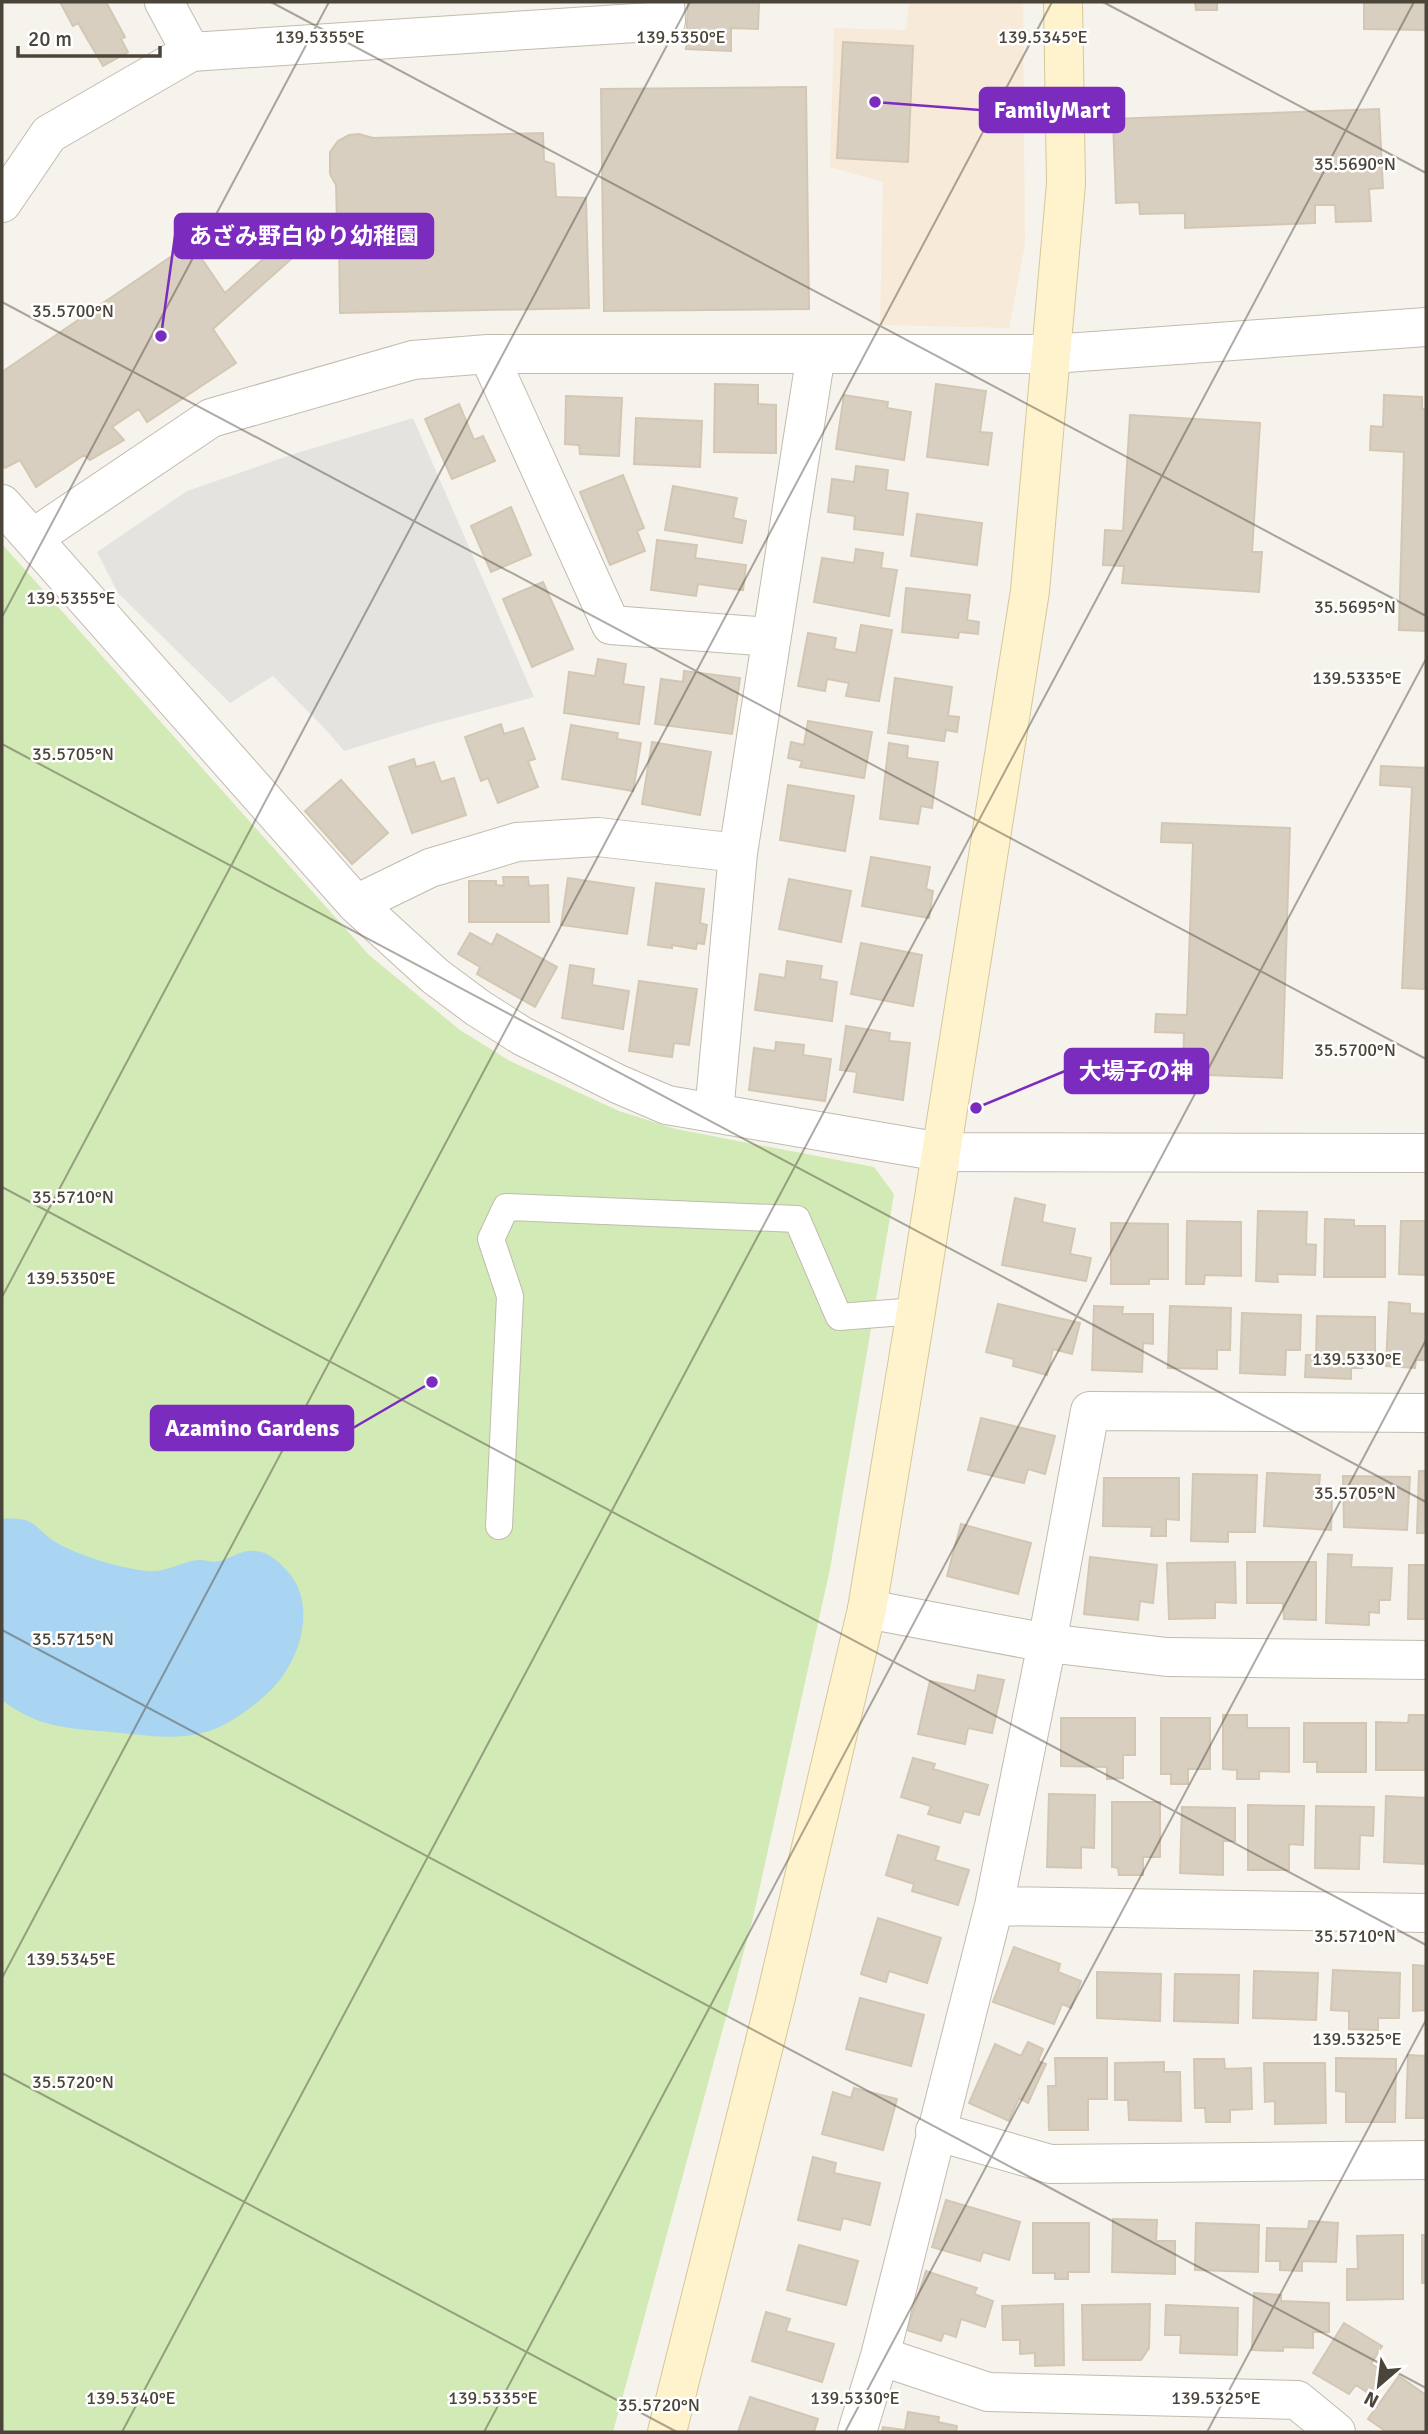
<svg xmlns="http://www.w3.org/2000/svg" width="1428" height="2434" font-family="Signika,'Noto Sans JP',sans-serif">
	<style>
		.commercial { fill: #f7ead8 }
		.green { fill: #d2eab5 }
		.parking { fill: #e5e3e0 }
		.water { fill: #a9d4f2 }
		.building { fill: #d8cfc1; stroke: #d3c7b4; stroke-width: 2 }
		.lines { fill: none; stroke-linecap: round; stroke-linejoin: round }
		.lane-casing { stroke: #c2bbae; stroke-width: 28 }
		.street-casing { stroke: #c2bbae; stroke-width: 40 }
		.secondary-casing { stroke: #d6c79b; stroke-width: 40 }
		.lane { stroke: #fff; stroke-width: 26 }
		.street { stroke: #fff; stroke-width: 38 }
		.secondary { stroke: #fff3cd; stroke-width: 38 }
		.ticks { fill: none; stroke: #4b4439; stroke-width: 2; stroke-opacity: 0.45 }
		.ticks-label { font-size: 18px; text-anchor: middle; fill: #4b4439; stroke: #fff; stroke-width: 5; stroke-linejoin: round; paint-order: stroke }
		.leader { fill: none; stroke: #7b2cbf; stroke-width: 2.5 }
		.callout-dot { fill: #7b2cbf; stroke: #fff; stroke-width: 2.5 }
		.callout { fill: #7b2cbf; stroke: #7b2cbf; stroke-width: 2.5 }
		.callout-label { font-size: 23px; text-anchor: middle; font-weight: bold; fill: #fff }
	</style>
	<rect width="100%" height="100%" fill="#f6f3ec"/>
	<!-- commercial -->
	<path class="commercial" d="M 909,2 L 1023,2 L 1025,244 L 1009,328 L 880,325 L 883,182 L 830,167 L 834,28 L 906,30 Z"/>
	<!-- green -->
	<path class="green" d="M 2,544 L 369,955 L 460,1030 L 510,1061 L 619,1111 L 676,1129 L 874,1167 L 894,1194 L 830,1569 L 753,1918 L 613,2432 L 2,2432 Z"/>
	<!-- parking -->
	<path class="parking" d="M 413,418 L 534,697 L 429,725 L 344,751 L 328,732 L 273,676 L 230,703 L 118,593 L 97,552 L 187,491 L 297,453 Z"/>
	<!-- water -->
	<path class="water" d="M 2,1519 C 37,1516 33,1528 57,1543 C 79,1556 123,1569 148,1571 C 167,1573 181,1561 199,1560 C 206,1560 213,1563 220,1561 C 232,1558 242,1549 255,1551 C 270,1552 280,1563 289,1573 C 314,1602 303,1649 282,1677 C 268,1697 230,1726 206,1732 C 175,1741 143,1735 111,1732 C 67,1728 38,1728 2,1700 Z"/>
	<!-- building -->
	<path class="building" d="M 60,2 L 106,2 L 125,37 L 121,39 L 128,52 L 103,66 L 78,23 L 73,26 Z
		M 688,2 L 759,2 L 758,29 L 731,28 L 731,51 L 686,49 Z
		M 1195,2 L 1217,2 L 1217,10 L 1196,10 Z
		M 1364,2 L 1426,2 L 1426,30 L 1364,29 Z
		M 843,42 L 913,46 L 908,162 L 837,158 Z
		M 806,87 L 809,309 L 604,311 L 601,89 Z
		M 1379,109 L 1383,188 L 1369,189 L 1371,221 L 1336,222 L 1335,205 L 1315,205 L 1315,223 L 1185,228 L 1185,213 L 1140,214 L 1139,202 L 1116,203 L 1113,119 Z
		M 543,133 L 544,161 L 554,164 L 556,197 L 586,198 L 589,308 L 340,313 L 339,238 L 310,242 L 213,329 L 236,363 L 147,422 L 139,409 L 112,427 L 124,440 L 90,460 L 84,455 L 36,487 L 20,460 L 5,468 L 2,463 L 2,372 L 191,243 L 225,293 L 300,226 L 337,220 L 336,185 L 330,174 L 330,152 L 338,141 L 349,135 L 359,134 L 373,138 Z
		M 715,384 L 758,385 L 758,404 L 776,405 L 776,453 L 714,452 Z
		M 936,384 L 986,391 L 980,432 L 992,433 L 988,465 L 927,457 Z
		M 844,395 L 888,402 L 887,408 L 911,412 L 904,460 L 836,449 Z
		M 1384,395 L 1422,397 L 1422,409 L 1426,409 L 1426,631 L 1399,630 L 1404,452 L 1370,450 L 1371,426 L 1383,427 Z
		M 566,396 L 622,398 L 619,456 L 580,454 L 579,445 L 565,444 Z
		M 459,404 L 474,440 L 483,436 L 495,461 L 452,479 L 425,419 Z
		M 1130,415 L 1260,423 L 1252,552 L 1262,552 L 1259,592 L 1122,583 L 1124,566 L 1103,565 L 1105,530 L 1123,531 Z
		M 636,418 L 702,421 L 700,467 L 634,464 Z
		M 856,466 L 888,470 L 886,490 L 908,493 L 903,535 L 854,529 L 855,516 L 828,512 L 832,479 L 854,482 Z
		M 623,475 L 644,528 L 637,531 L 645,551 L 610,565 L 580,492 Z
		M 673,486 L 737,498 L 733,518 L 746,521 L 742,543 L 665,530 Z
		M 511,507 L 531,555 L 491,572 L 471,526 Z
		M 917,514 L 982,523 L 977,565 L 911,556 Z
		M 657,540 L 697,545 L 695,558 L 746,565 L 743,590 L 698,584 L 696,596 L 651,590 Z
		M 856,549 L 883,553 L 881,568 L 897,570 L 889,616 L 814,602 L 822,558 L 854,563 Z
		M 543,582 L 573,649 L 532,667 L 503,599 Z
		M 906,588 L 970,595 L 967,620 L 979,622 L 978,634 L 959,632 L 958,638 L 902,632 Z
		M 861,625 L 892,630 L 879,701 L 846,696 L 849,683 L 827,679 L 825,691 L 798,686 L 808,633 L 836,638 L 834,649 L 856,653 Z
		M 598,659 L 626,664 L 623,684 L 644,687 L 639,724 L 564,713 L 569,672 L 595,676 Z
		M 684,671 L 740,678 L 732,734 L 655,724 L 661,679 L 683,682 Z
		M 895,678 L 952,687 L 948,716 L 959,717 L 957,732 L 946,730 L 944,741 L 888,733 Z
		M 808,721 L 872,732 L 864,778 L 800,767 L 802,761 L 788,758 L 791,742 L 804,745 Z
		M 501,724 L 504,734 L 523,728 L 535,759 L 528,761 L 538,787 L 498,803 L 488,778 L 481,781 L 465,737 Z
		M 571,725 L 618,733 L 617,739 L 641,743 L 633,791 L 562,779 Z
		M 652,742 L 711,752 L 700,815 L 642,804 Z
		M 889,743 L 908,746 L 907,758 L 938,762 L 932,808 L 921,806 L 918,824 L 880,819 Z
		M 414,759 L 416,767 L 434,762 L 441,782 L 454,778 L 466,815 L 412,833 L 389,767 Z
		M 1381,766 L 1426,768 L 1426,989 L 1402,988 L 1412,787 L 1380,785 Z
		M 341,780 L 388,833 L 352,864 L 305,811 Z
		M 788,785 L 854,796 L 845,851 L 780,840 Z
		M 1162,823 L 1290,828 L 1282,1078 L 1183,1074 L 1184,1033 L 1155,1032 L 1156,1014 L 1187,1015 L 1193,843 L 1161,842 Z
		M 871,857 L 930,867 L 926,889 L 933,891 L 929,918 L 862,906 Z
		M 503,877 L 528,877 L 529,886 L 548,885 L 549,922 L 469,922 L 469,881 L 496,881 L 496,885 L 504,886 Z
		M 568,878 L 634,888 L 627,934 L 561,925 Z
		M 789,879 L 851,891 L 841,942 L 779,929 Z
		M 656,883 L 704,889 L 700,923 L 707,925 L 704,944 L 697,943 L 696,949 L 672,945 L 672,948 L 648,945 Z
		M 470,933 L 492,945 L 497,934 L 557,967 L 535,1007 L 477,974 L 480,967 L 458,954 Z
		M 861,943 L 922,955 L 913,1006 L 851,994 Z
		M 787,961 L 822,966 L 820,979 L 837,982 L 832,1021 L 755,1010 L 760,974 L 785,978 Z
		M 570,965 L 594,969 L 592,985 L 629,991 L 623,1029 L 562,1018 Z
		M 639,981 L 697,989 L 689,1045 L 674,1043 L 672,1057 L 629,1051 Z
		M 846,1026 L 890,1033 L 889,1041 L 910,1043 L 903,1100 L 854,1092 L 857,1072 L 840,1070 Z
		M 776,1042 L 804,1045 L 803,1055 L 831,1059 L 825,1101 L 749,1090 L 754,1048 L 775,1051 Z
		M 1015,1198 L 1045,1205 L 1042,1222 L 1075,1229 L 1070,1254 L 1091,1258 L 1086,1281 L 1002,1265 Z
		M 1258,1211 L 1307,1212 L 1306,1244 L 1316,1245 L 1315,1275 L 1277,1274 L 1278,1282 L 1256,1281 Z
		M 1325,1219 L 1354,1220 L 1354,1226 L 1385,1226 L 1385,1277 L 1324,1277 Z
		M 1187,1221 L 1241,1222 L 1241,1276 L 1205,1275 L 1204,1284 L 1186,1284 Z
		M 1401,1221 L 1426,1221 L 1426,1275 L 1399,1274 Z
		M 1111,1223 L 1168,1224 L 1168,1279 L 1149,1279 L 1149,1284 L 1111,1284 Z
		M 1389,1302 L 1410,1304 L 1410,1313 L 1426,1314 L 1426,1360 L 1416,1360 L 1415,1368 L 1386,1366 Z
		M 998,1304 L 1080,1323 L 1072,1354 L 1053,1349 L 1047,1375 L 1013,1366 L 1014,1359 L 986,1352 Z
		M 1094,1306 L 1123,1307 L 1122,1314 L 1153,1314 L 1153,1344 L 1143,1343 L 1142,1372 L 1092,1370 Z
		M 1170,1306 L 1231,1308 L 1230,1350 L 1217,1350 L 1217,1369 L 1168,1368 Z
		M 1242,1313 L 1301,1315 L 1300,1350 L 1286,1350 L 1285,1375 L 1240,1373 Z
		M 1317,1316 L 1375,1317 L 1375,1354 L 1362,1353 L 1362,1368 L 1351,1368 L 1351,1379 L 1305,1377 L 1306,1355 L 1316,1355 Z
		M 981,1418 L 1055,1436 L 1045,1474 L 1028,1469 L 1024,1483 L 968,1470 Z
		M 1419,1471 L 1426,1471 L 1426,1533 L 1417,1533 Z
		M 1267,1473 L 1320,1475 L 1318,1498 L 1332,1499 L 1331,1530 L 1264,1526 Z
		M 1193,1474 L 1257,1475 L 1255,1532 L 1228,1532 L 1228,1542 L 1191,1541 Z
		M 1343,1476 L 1410,1477 L 1407,1530 L 1344,1527 Z
		M 1104,1478 L 1179,1478 L 1179,1520 L 1166,1519 L 1166,1536 L 1151,1536 L 1152,1527 L 1103,1526 Z
		M 961,1524 L 1031,1543 L 1018,1594 L 947,1576 Z
		M 1328,1554 L 1352,1555 L 1351,1567 L 1392,1568 L 1390,1600 L 1379,1600 L 1379,1613 L 1369,1612 L 1369,1625 L 1326,1623 Z
		M 1090,1557 L 1157,1565 L 1153,1603 L 1140,1601 L 1138,1620 L 1084,1614 Z
		M 1235,1562 L 1236,1603 L 1215,1602 L 1215,1618 L 1169,1619 L 1167,1563 Z
		M 1247,1562 L 1316,1562 L 1316,1620 L 1284,1619 L 1283,1603 L 1247,1603 Z
		M 1409,1565 L 1426,1565 L 1426,1619 L 1408,1619 Z
		M 978,1675 L 1004,1680 L 992,1733 L 968,1728 L 965,1744 L 918,1734 L 930,1681 L 975,1691 Z
		M 1223,1715 L 1247,1715 L 1247,1728 L 1289,1728 L 1289,1772 L 1259,1771 L 1259,1779 L 1237,1779 L 1237,1770 L 1223,1769 Z
		M 1409,1715 L 1426,1715 L 1426,1770 L 1376,1770 L 1376,1722 L 1408,1723 Z
		M 1061,1718 L 1135,1718 L 1135,1755 L 1123,1755 L 1123,1778 L 1107,1779 L 1107,1767 L 1061,1766 Z
		M 1161,1718 L 1210,1718 L 1210,1769 L 1188,1769 L 1188,1784 L 1171,1784 L 1171,1774 L 1161,1774 Z
		M 1304,1723 L 1366,1723 L 1366,1772 L 1317,1772 L 1317,1762 L 1304,1762 Z
		M 913,1758 L 935,1764 L 933,1769 L 988,1785 L 979,1815 L 964,1811 L 960,1823 L 928,1814 L 931,1806 L 901,1797 Z
		M 1049,1794 L 1095,1795 L 1094,1848 L 1081,1847 L 1081,1868 L 1047,1867 Z
		M 1386,1796 L 1426,1798 L 1426,1864 L 1384,1862 Z
		M 1112,1802 L 1160,1802 L 1160,1857 L 1143,1857 L 1143,1875 L 1119,1875 L 1118,1868 L 1112,1867 Z
		M 1248,1805 L 1304,1806 L 1303,1845 L 1289,1844 L 1289,1870 L 1248,1870 Z
		M 1316,1806 L 1374,1807 L 1373,1836 L 1360,1835 L 1359,1869 L 1315,1868 Z
		M 1182,1807 L 1235,1808 L 1235,1841 L 1223,1841 L 1223,1875 L 1180,1873 Z
		M 898,1835 L 939,1847 L 935,1860 L 969,1870 L 958,1905 L 912,1891 L 914,1884 L 886,1875 Z
		M 878,1918 L 941,1938 L 927,1983 L 889,1971 L 886,1982 L 861,1974 Z
		M 1014,1947 L 1060,1964 L 1058,1972 L 1081,1981 L 1071,2008 L 1062,2004 L 1054,2024 L 993,2002 Z
		M 1413,1965 L 1426,1966 L 1426,2010 L 1413,2011 Z
		M 1333,1970 L 1400,1973 L 1399,2018 L 1378,2018 L 1378,2030 L 1349,2029 L 1349,2011 L 1331,2010 Z
		M 1254,1971 L 1318,1973 L 1316,2020 L 1253,2018 Z
		M 1097,1972 L 1161,1974 L 1160,2021 L 1097,2018 Z
		M 1175,1974 L 1239,1975 L 1238,2023 L 1174,2021 Z
		M 860,1998 L 924,2015 L 911,2066 L 846,2049 Z
		M 1028,2042 L 1043,2049 L 1038,2061 L 1046,2064 L 1028,2103 L 1019,2098 L 1009,2121 L 969,2103 L 995,2044 L 1021,2056 Z
		M 1408,2055 L 1426,2056 L 1426,2118 L 1406,2118 Z
		M 1055,2058 L 1107,2058 L 1107,2099 L 1088,2099 L 1088,2130 L 1049,2130 L 1048,2086 L 1056,2086 Z
		M 1336,2058 L 1396,2059 L 1395,2122 L 1346,2122 L 1346,2092 L 1336,2091 Z
		M 1194,2059 L 1224,2059 L 1225,2069 L 1251,2068 L 1252,2109 L 1230,2110 L 1230,2122 L 1206,2122 L 1205,2108 L 1195,2108 Z
		M 1164,2062 L 1164,2072 L 1180,2072 L 1181,2121 L 1129,2120 L 1128,2100 L 1115,2100 L 1115,2063 Z
		M 1264,2063 L 1325,2063 L 1326,2123 L 1275,2124 L 1275,2101 L 1265,2102 Z
		M 854,2088 L 897,2099 L 883,2150 L 822,2134 L 833,2092 L 851,2098 Z
		M 813,2157 L 836,2163 L 834,2173 L 880,2183 L 870,2225 L 843,2218 L 840,2230 L 798,2220 Z
		M 946,2200 L 1020,2222 L 1009,2260 L 983,2252 L 980,2261 L 932,2247 Z
		M 1113,2219 L 1157,2220 L 1156,2241 L 1175,2241 L 1175,2274 L 1112,2272 Z
		M 1309,2221 L 1338,2223 L 1336,2262 L 1302,2261 L 1302,2271 L 1280,2270 L 1280,2261 L 1266,2261 L 1267,2228 L 1308,2229 Z
		M 1033,2223 L 1089,2223 L 1089,2272 L 1068,2272 L 1068,2279 L 1055,2279 L 1055,2273 L 1033,2273 Z
		M 1196,2223 L 1259,2225 L 1258,2272 L 1195,2270 Z
		M 1403,2235 L 1403,2299 L 1347,2300 L 1347,2269 L 1358,2269 L 1357,2236 Z
		M 1422,2235 L 1426,2235 L 1426,2283 L 1422,2283 Z
		M 799,2245 L 858,2261 L 846,2305 L 787,2290 Z
		M 926,2271 L 977,2288 L 974,2294 L 993,2301 L 985,2327 L 961,2319 L 956,2337 L 944,2333 L 941,2341 L 907,2330 Z
		M 1254,2293 L 1281,2295 L 1281,2301 L 1329,2303 L 1329,2332 L 1313,2332 L 1313,2348 L 1283,2347 L 1283,2351 L 1252,2350 Z
		M 1063,2304 L 1064,2365 L 1035,2366 L 1035,2353 L 1020,2354 L 1020,2340 L 1003,2340 L 1002,2306 Z
		M 1150,2304 L 1149,2348 L 1141,2360 L 1083,2360 L 1082,2305 Z
		M 1166,2305 L 1238,2308 L 1237,2355 L 1180,2353 L 1181,2335 L 1165,2335 Z
		M 766,2312 L 790,2319 L 786,2331 L 834,2344 L 822,2382 L 752,2361 Z
		M 1344,2323 L 1382,2346 L 1371,2364 L 1385,2372 L 1371,2395 L 1356,2385 L 1349,2394 L 1313,2373 Z
		M 1399,2376 L 1426,2395 L 1426,2432 L 1387,2432 L 1368,2419 Z
		M 750,2397 L 818,2419 L 814,2432 L 738,2432 Z
		M 908,2412 L 939,2417 L 938,2422 L 957,2426 L 956,2432 L 882,2432 L 883,2427 L 905,2430 Z"/>
	<g class="lines">
		<defs>
			<path id="lane" d="M 499,1526 L 510,1296 L 491,1239 L 506,1207 L 797,1219 L 839,1317 L 916,1311"/>
			<path id="street" d="M 164,2 L 191,52
				M 2,203 L 49,134 L 191,52 L 666,21 L 665,2
				M 488,354 L 611,625 L 771,637
				M 2,504 L 356,904 L 435,976 L 478,1008 L 522,1036 L 618,1084 L 667,1105 L 941,1152 L 1426,1153
				M 33,538 L 211,418 L 413,360 L 488,354 L 1052,354 L 1426,327
				M 356,904 L 430,868 L 517,842 L 598,837 L 738,853
				M 714,1113 L 738,853 L 816,354
				M 867,1609 L 1047,1643 L 1167,1657 L 1426,1660
				M 994,1906 L 1426,1913
				M 935,2131 L 1050,2164 L 1426,2160
				M 880,2356 L 988,2392 L 1297,2400 L 1336,2432
				M 857,2432 L 880,2356 L 994,1906 L 1047,1643 L 1090,1411 L 1426,1413"/>
			<path id="secondary" d="M 667,2432 L 775,2001 L 867,1609 L 916,1311 L 1030,591 L 1066,184 L 1063,2"/>
		</defs>
		<!-- lane casing -->
		<use href="#lane" class="lane-casing"/>
		<!-- street casing -->
		<use href="#street" class="street-casing"/>
		<!-- secondary casing -->
		<use href="#secondary" class="secondary-casing"/>
		<!-- lane -->
		<use href="#lane" class="lane"/>
		<!-- street -->
		<use href="#street" class="street"/>
		<!-- secondary -->
		<use href="#secondary" class="secondary"/>
	</g>
	<!-- ticks -->
	<path class="ticks" d="M 271,2 L 1426,616M 1103,2 L 1426,173M 2,302 L 1426,1059M 2,617 L 329,2M 2,744 L 1426,1502M 2,1187 L 1426,1945M 2,1297 L 690,2M 2,1630 L 1426,2388M 2,1978 L 1052,2M 2,2073 L 677,2432M 122,2432 L 1414,2M 484,2432 L 1426,659M 845,2432 L 1426,1340M 1207,2432 L 1426,2020"/>
	<g class="ticks-label">
		<text x="320" y="43">139.5355°E</text>
		<text x="681" y="43">139.5350°E</text>
		<text x="1043" y="43">139.5345°E</text>
		<text x="1355" y="170">35.5690°N</text>
		<text x="73" y="317">35.5700°N</text>
		<text x="71" y="604">139.5355°E</text>
		<text x="1355" y="613">35.5695°N</text>
		<text x="1357" y="684">139.5335°E</text>
		<text x="73" y="760">35.5705°N</text>
		<text x="1355" y="1056">35.5700°N</text>
		<text x="73" y="1203">35.5710°N</text>
		<text x="71" y="1284">139.5350°E</text>
		<text x="1357" y="1365">139.5330°E</text>
		<text x="1355" y="1499">35.5705°N</text>
		<text x="73" y="1645">35.5715°N</text>
		<text x="1355" y="1942">35.5710°N</text>
		<text x="71" y="1965">139.5345°E</text>
		<text x="1357" y="2045">139.5325°E</text>
		<text x="73" y="2088">35.5720°N</text>
		<text x="131" y="2404">139.5340°E</text>
		<text x="493" y="2404">139.5335°E</text>
		<text x="855" y="2404">139.5330°E</text>
		<text x="1216" y="2404">139.5325°E</text>
		<text x="659" y="2411">35.5720°N</text>
	</g>
	<!-- callouts -->
	<path class="leader" d="M875 102L980 110M161 336L175 236M976 1108L1065 1071M432 1382L353 1428"/>
	<g class="callout-dot">
		<circle cx="875" cy="102" r="7"/>
		<circle cx="161" cy="336" r="7"/>
		<circle cx="976" cy="1108" r="7"/>
		<circle cx="432" cy="1382" r="7"/>
	</g>
	<g class="callout">
		<rect x="980" y="88" width="144" height="44" rx="7"/>
		<rect x="175" y="214" width="258" height="44" rx="7"/>
		<rect x="1065" y="1049" width="143" height="44" rx="7"/>
		<rect x="151" y="1406" width="202" height="44" rx="7"/>
	</g>
	<g class="callout-label">
		<text x="1052" y="118">FamilyMart</text>
		<text x="304" y="244">あざみ野白ゆり幼稚園</text>
		<text x="1136" y="1079">大場子の神</text>
		<text x="252" y="1436">Azamino Gardens</text>
	</g>
	<!-- border -->
	<rect width="1428" height="2434" fill="none" stroke="#4b4439" stroke-width="7"/>
	<!-- north arrow -->
	<g transform="translate(1379 2385) rotate(208)" stroke="#ffffff" stroke-width="5" paint-order="stroke">
	<path d="M0-5L12 26L0 18L-12 26Z" fill="#4b4439"/>
	<text y="-10" font-size="19" font-weight="bold" text-anchor="middle" fill="#4b4439">N</text>
	</g>
	<!-- scale -->
	<path d="M18 46v10h142v-10" fill="none" stroke="#4b4439" stroke-width="3.5"/>
	<text x="28" y="46" font-size="21" fill="#4b4439" stroke="#ffffff" stroke-width="5" paint-order="stroke">20 m</text>
</svg>
